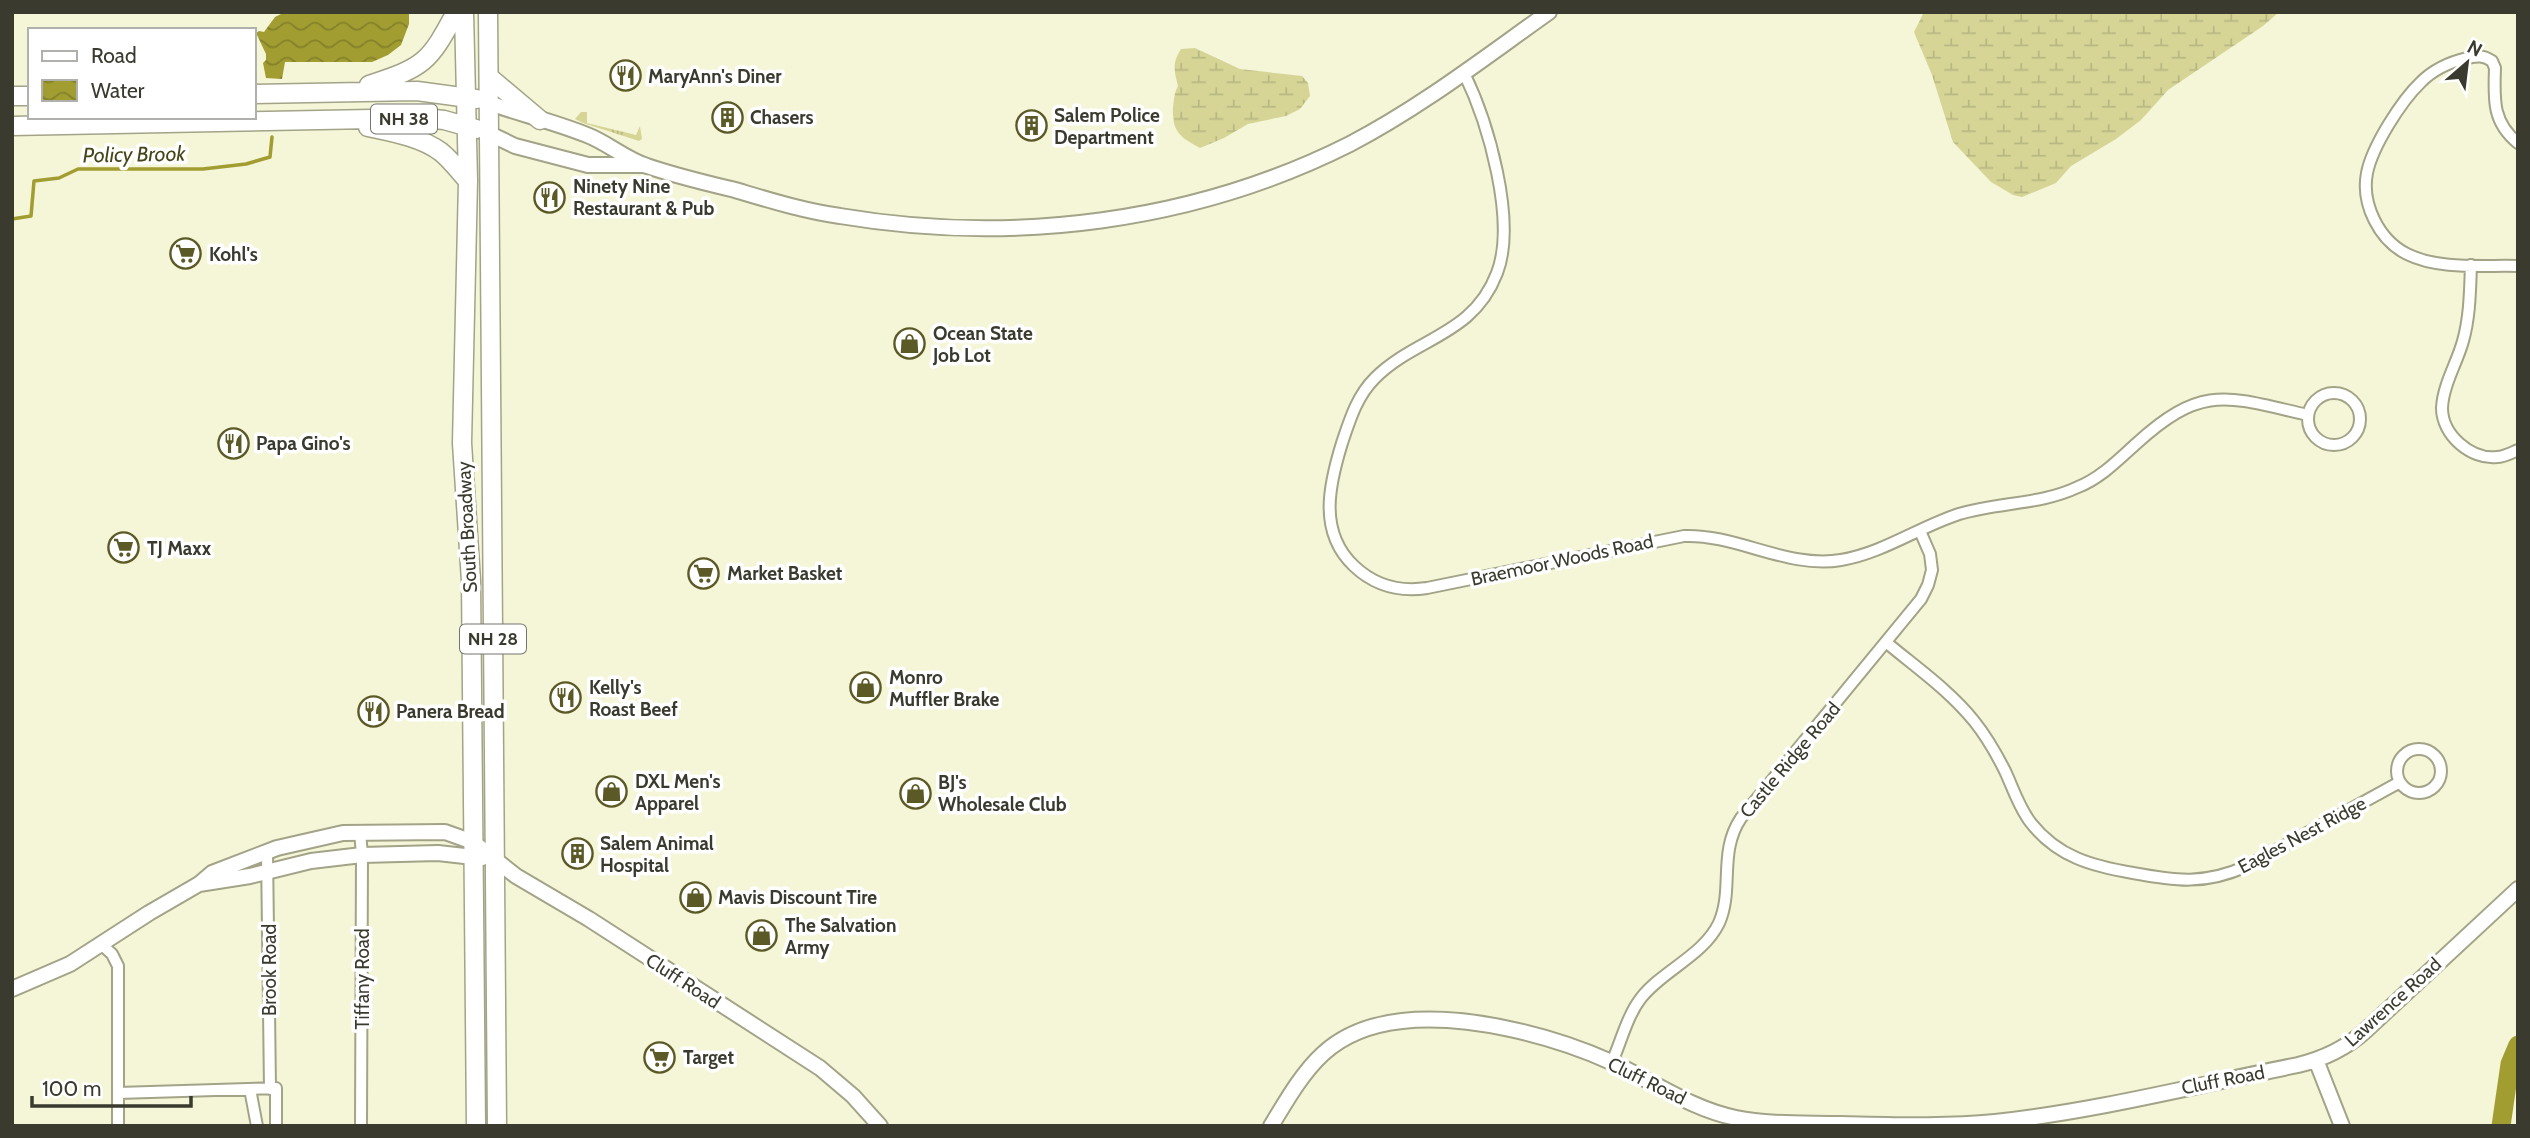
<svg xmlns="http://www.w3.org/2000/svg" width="2530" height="1138" font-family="Cabin,sans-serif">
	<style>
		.grass { fill: url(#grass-tufts) }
		.wetland { fill: url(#wetland-marsh) }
		.water { fill: url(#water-waves) }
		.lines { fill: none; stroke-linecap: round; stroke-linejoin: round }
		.stream { stroke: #a19d31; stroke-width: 3.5 }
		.river { stroke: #a19d31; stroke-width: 19 }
		.minor-casing { stroke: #a3a388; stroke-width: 14 }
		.tertiary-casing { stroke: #a3a388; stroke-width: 18 }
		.primary-casing { stroke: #a3a388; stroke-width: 21 }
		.minor { stroke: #fff; stroke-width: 10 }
		.tertiary { stroke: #fff; stroke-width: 14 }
		.primary { stroke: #fff; stroke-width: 18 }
		.labels { text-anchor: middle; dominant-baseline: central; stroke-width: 7; stroke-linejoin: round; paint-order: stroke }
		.shield { fill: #fff; stroke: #75756d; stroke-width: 2 }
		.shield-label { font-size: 18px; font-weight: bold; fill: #3a3a2f }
		.poi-label { font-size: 19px; font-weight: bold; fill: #3a3a2f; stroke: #fff; text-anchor: start }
		.street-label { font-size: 19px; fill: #3a3a2f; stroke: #fff }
		.water-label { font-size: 21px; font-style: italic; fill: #464519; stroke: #fff }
	</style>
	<defs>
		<pattern id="grass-tufts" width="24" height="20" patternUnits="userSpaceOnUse" patternTransform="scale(1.75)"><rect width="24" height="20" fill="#d6d596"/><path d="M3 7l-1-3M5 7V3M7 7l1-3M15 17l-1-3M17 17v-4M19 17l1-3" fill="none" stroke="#b8b882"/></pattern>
		<pattern id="wetland-marsh" width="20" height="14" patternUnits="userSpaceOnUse" patternTransform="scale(1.75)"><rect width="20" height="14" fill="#d6d596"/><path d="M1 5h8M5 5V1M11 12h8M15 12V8" fill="none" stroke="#b8b882"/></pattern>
		<pattern id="water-waves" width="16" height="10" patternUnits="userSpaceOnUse" patternTransform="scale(1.75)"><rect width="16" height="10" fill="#a19d31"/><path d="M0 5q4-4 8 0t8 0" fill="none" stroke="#84812a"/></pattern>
	</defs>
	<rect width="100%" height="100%" fill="#f5f5d8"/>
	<!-- grass -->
	<path class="grass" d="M 581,112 L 587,112 L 587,123 L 636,135 L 640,126 L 642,139 L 639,141 L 583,123 L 575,119 Z"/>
	<!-- wetland -->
	<path class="wetland" d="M 1924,12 L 2279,12 L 2263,26 L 2168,90 L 2141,120 L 2116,139 L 2071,166 L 2056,183 L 2022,197 L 2013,195 L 1991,182 L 1953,142 L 1932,75 L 1914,32 Z
		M 1195,48 L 1240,69 L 1302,76 L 1308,83 L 1310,96 L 1300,109 L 1286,116 L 1248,124 L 1224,138 L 1200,148 C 1180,137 1172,132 1173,108 C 1174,100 1174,93 1178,86 C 1174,70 1172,63 1181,49 Z"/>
	<!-- water -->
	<path class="water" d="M 285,12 L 409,12 L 409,24 L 401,45 L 388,55 L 372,62 L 285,62 L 282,79 L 266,78 L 263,63 L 266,60 L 266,54 L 256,33 L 259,31 L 264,32 L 275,17 Z"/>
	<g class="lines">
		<!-- stream -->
		<path class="stream" d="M 12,219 L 31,216 L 34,181 L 59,178 L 78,169 L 203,169 L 246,164 L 270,157 L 272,137"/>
		<!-- river -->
		<path class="river" d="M 2501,1126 L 2510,1064 L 2518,1045"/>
		<defs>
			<path id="minor" d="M 1464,73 C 1488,122 1517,221 1497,273 C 1473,336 1416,337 1375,378 C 1357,396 1350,419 1342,443 C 1329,485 1318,532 1354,566 C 1375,586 1400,592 1427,588 L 1684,536 C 1737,534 1787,569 1841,560 C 1883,553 1919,527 1959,514 C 1999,502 2040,505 2078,487 C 2101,478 2119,459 2137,443 C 2203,383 2228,397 2308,415
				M 2518,143 C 2492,122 2494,99 2495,68 L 2492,61 C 2483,55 2478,56 2467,58 C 2450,62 2433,70 2421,82 C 2401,101 2372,147 2367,173 C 2361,204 2379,240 2407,254 C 2439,270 2483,265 2518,266
				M 2471,265 C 2470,290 2470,316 2463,341 C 2457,363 2443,385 2442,408 C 2442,435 2471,460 2497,457 C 2504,457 2511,453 2518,450
				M2308 419a26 26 0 1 1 52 0a26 26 0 1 1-52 0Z
				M 1887,643 C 1917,668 1950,691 1974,721 C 1986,736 1996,753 2005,771 C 2013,788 2019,808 2031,823 C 2058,857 2092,866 2133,873 C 2176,881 2205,885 2247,866 L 2400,782
				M2397 771a22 22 0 1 1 44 0a22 22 0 1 1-44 0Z
				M 360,832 L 362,855 L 361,1126
				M 267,852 L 270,1089
				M 101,944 L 112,954 L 118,966 L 118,1126
				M 1612,1062 C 1621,1042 1627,1016 1641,998 C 1663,970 1703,956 1719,923 C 1734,889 1718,852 1741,818 L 1921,599 L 1928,585 L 1932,570 L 1930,554 L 1920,531
				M 250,1089 L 257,1126
				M 118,1093 L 276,1088 L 276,1126"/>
			<path id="tertiary" d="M 489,103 C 521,114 555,122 587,135 C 608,143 625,159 647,166 C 676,176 706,183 735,190 C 769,200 804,211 840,216 C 1012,245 1193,223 1350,144 C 1421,107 1484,58 1549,12
				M 490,134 L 515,146 L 588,165 L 642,165
				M 199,884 L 250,876 L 311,861 L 362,855 L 438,853 L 482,858
				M 12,989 L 70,964 L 149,913 L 199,884 L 212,873 L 277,848 L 343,833 L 445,832 L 473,842 L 516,876 L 589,919 L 820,1068 L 853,1096 L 880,1126
				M 2316,1060 L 2342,1126
				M 1271,1126 C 1306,1068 1328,1029 1402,1021 C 1467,1014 1551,1035 1611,1062 C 1653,1081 1691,1109 1736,1118 C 1770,1125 1806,1123 1841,1124 C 1892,1125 1944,1127 1995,1122 C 2097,1111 2198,1085 2298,1065 C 2323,1059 2346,1048 2365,1031 L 2518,889"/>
			<path id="primary" d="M 464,12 L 468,181 L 462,443 L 471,581 L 476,1126
				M 488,12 L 497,1126
				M 489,77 L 540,120
				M 369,85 C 424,67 429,63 456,12
				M 254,94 L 417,91 L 476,99
				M 12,96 L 30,96
				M 12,126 L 424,118 L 444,120 L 476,129
				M 368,127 C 392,132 421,137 441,152 C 451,160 459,171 468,181"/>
		</defs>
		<!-- minor casing -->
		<use href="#minor" class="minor-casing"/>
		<!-- tertiary casing -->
		<use href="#tertiary" class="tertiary-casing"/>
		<!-- primary casing -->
		<use href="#primary" class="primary-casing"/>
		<!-- minor -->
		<use href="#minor" class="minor"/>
		<!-- tertiary -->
		<use href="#tertiary" class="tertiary"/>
		<!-- primary -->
		<use href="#primary" class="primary"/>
	</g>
	<!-- icons -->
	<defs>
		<symbol id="restaurant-ring" viewBox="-11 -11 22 22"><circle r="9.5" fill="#fff" stroke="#5b5a26" stroke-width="1.5"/><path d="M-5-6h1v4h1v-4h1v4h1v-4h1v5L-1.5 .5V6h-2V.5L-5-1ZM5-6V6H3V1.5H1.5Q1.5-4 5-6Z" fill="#5b5a26"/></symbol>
		<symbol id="building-ring" viewBox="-11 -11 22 22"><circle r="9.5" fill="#fff" stroke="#5b5a26" stroke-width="1.5"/><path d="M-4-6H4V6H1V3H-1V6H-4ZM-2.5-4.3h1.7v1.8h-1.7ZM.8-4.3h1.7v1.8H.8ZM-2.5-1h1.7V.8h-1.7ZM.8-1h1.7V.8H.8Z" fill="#5b5a26"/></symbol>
		<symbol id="supermarket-ring" viewBox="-11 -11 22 22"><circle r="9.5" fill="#fff" stroke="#5b5a26" stroke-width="1.5"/><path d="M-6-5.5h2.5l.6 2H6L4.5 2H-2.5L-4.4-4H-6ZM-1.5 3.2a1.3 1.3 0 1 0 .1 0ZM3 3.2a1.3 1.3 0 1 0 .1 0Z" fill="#5b5a26"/></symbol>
		<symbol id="shop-ring" viewBox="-11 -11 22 22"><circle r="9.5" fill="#fff" stroke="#5b5a26" stroke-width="1.5"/><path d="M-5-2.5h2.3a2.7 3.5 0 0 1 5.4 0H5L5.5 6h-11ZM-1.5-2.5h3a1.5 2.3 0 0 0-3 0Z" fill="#5b5a26"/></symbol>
	</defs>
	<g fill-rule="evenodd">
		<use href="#restaurant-ring" x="608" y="58" width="35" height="35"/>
		<use href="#building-ring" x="710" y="100" width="35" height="35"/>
		<use href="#building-ring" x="1014" y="108" width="35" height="35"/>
		<use href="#restaurant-ring" x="532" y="180" width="35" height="35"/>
		<use href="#supermarket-ring" x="168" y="236" width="35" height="35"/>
		<use href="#shop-ring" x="892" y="326" width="35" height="35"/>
		<use href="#restaurant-ring" x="216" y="426" width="35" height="35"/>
		<use href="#supermarket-ring" x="106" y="530" width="35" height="35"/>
		<use href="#supermarket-ring" x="686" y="556" width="35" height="35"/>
		<use href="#shop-ring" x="848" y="670" width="35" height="35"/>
		<use href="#restaurant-ring" x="548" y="680" width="35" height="35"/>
		<use href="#restaurant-ring" x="356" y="694" width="35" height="35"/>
		<use href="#shop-ring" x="594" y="774" width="35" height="35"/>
		<use href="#shop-ring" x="898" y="776" width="35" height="35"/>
		<use href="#building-ring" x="560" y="836" width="35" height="35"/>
		<use href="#shop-ring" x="678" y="880" width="35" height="35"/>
		<use href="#shop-ring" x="744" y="918" width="35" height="35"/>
		<use href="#supermarket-ring" x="642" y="1040" width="35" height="35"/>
	</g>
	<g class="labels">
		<!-- shield labels -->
		<g class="shield">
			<rect x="371" y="104.5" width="66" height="29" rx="5"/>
			<rect x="460" y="624.5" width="66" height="29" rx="5"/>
		</g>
		<g class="shield-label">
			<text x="404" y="119">NH 38</text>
			<text x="493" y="639">NH 28</text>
		</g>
		<!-- poi labels -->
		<g class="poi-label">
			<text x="648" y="76">MaryAnn's Diner</text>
			<text x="1054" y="115">Salem Police<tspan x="1054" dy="22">Department</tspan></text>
			<text x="750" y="117">Chasers</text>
			<text x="573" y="186">Ninety Nine<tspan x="573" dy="22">Restaurant &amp; Pub</tspan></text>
			<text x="209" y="254">Kohl's</text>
			<text x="933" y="333">Ocean State<tspan x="933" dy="22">Job Lot</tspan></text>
			<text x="256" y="443">Papa Gino's</text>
			<text x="147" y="548">TJ Maxx</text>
			<text x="727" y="573">Market Basket</text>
			<text x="889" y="677">Monro<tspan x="889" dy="22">Muffler Brake</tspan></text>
			<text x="589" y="687">Kelly's<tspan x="589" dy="22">Roast Beef</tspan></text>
			<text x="396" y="711">Panera Bread</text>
			<text x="635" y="781">DXL Men's<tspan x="635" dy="22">Apparel</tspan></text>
			<text x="938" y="782">BJ's<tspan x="938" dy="22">Wholesale Club</tspan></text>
			<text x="600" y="843">Salem Animal<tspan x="600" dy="22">Hospital</tspan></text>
			<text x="718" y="897">Mavis Discount Tire</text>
			<text x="785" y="925">The Salvation<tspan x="785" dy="22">Army</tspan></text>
			<text x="683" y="1057">Target</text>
		</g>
		<!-- street labels -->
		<g class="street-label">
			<text transform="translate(467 527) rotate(-93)">South Broadway</text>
			<text transform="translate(1562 560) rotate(-12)">Braemoor Woods Road</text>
			<text transform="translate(1790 760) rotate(-50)">Castle Ridge Road</text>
			<text transform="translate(2302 835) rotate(-28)">Eagles Nest Ridge</text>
			<text transform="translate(269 970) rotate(-90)">Brook Road</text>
			<text transform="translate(362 979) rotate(-90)">Tiffany Road</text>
			<text transform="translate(683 981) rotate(33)">Cluff Road</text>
			<text transform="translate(2393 1002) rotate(-42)">Lawrence Road</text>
			<text transform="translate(2223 1080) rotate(-11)">Cluff Road</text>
			<text transform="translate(1647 1081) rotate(26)">Cluff Road</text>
		</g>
		<!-- water labels -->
		<g class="water-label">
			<text transform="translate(134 154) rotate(-1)">Policy Brook</text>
		</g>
	</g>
	<!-- border -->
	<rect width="2530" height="1138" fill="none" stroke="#3a3a2f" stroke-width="28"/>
	<!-- legend -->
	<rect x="28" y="28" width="228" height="91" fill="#ffffff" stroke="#b0b0ac" stroke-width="2"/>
	<rect x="42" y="51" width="35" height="10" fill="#ffffff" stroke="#b0b0ac" stroke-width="2"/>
	<text x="91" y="63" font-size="21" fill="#3a3a2f">Road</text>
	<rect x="42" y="80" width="35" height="21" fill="url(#water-waves)" stroke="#b0b0ac" stroke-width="2"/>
	<text x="91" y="98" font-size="21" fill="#3a3a2f">Water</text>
	<!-- north arrow -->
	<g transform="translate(2467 63) rotate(28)" stroke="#ffffff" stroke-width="5" paint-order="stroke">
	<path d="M0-5L12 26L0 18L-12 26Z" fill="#3a3a2f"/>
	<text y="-10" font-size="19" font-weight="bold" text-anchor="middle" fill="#3a3a2f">N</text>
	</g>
	<!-- scale -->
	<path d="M32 1096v10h159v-10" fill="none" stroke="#3a3a2f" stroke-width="3.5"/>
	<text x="42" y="1096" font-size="21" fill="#3a3a2f" stroke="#ffffff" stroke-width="5" paint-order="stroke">100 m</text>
</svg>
